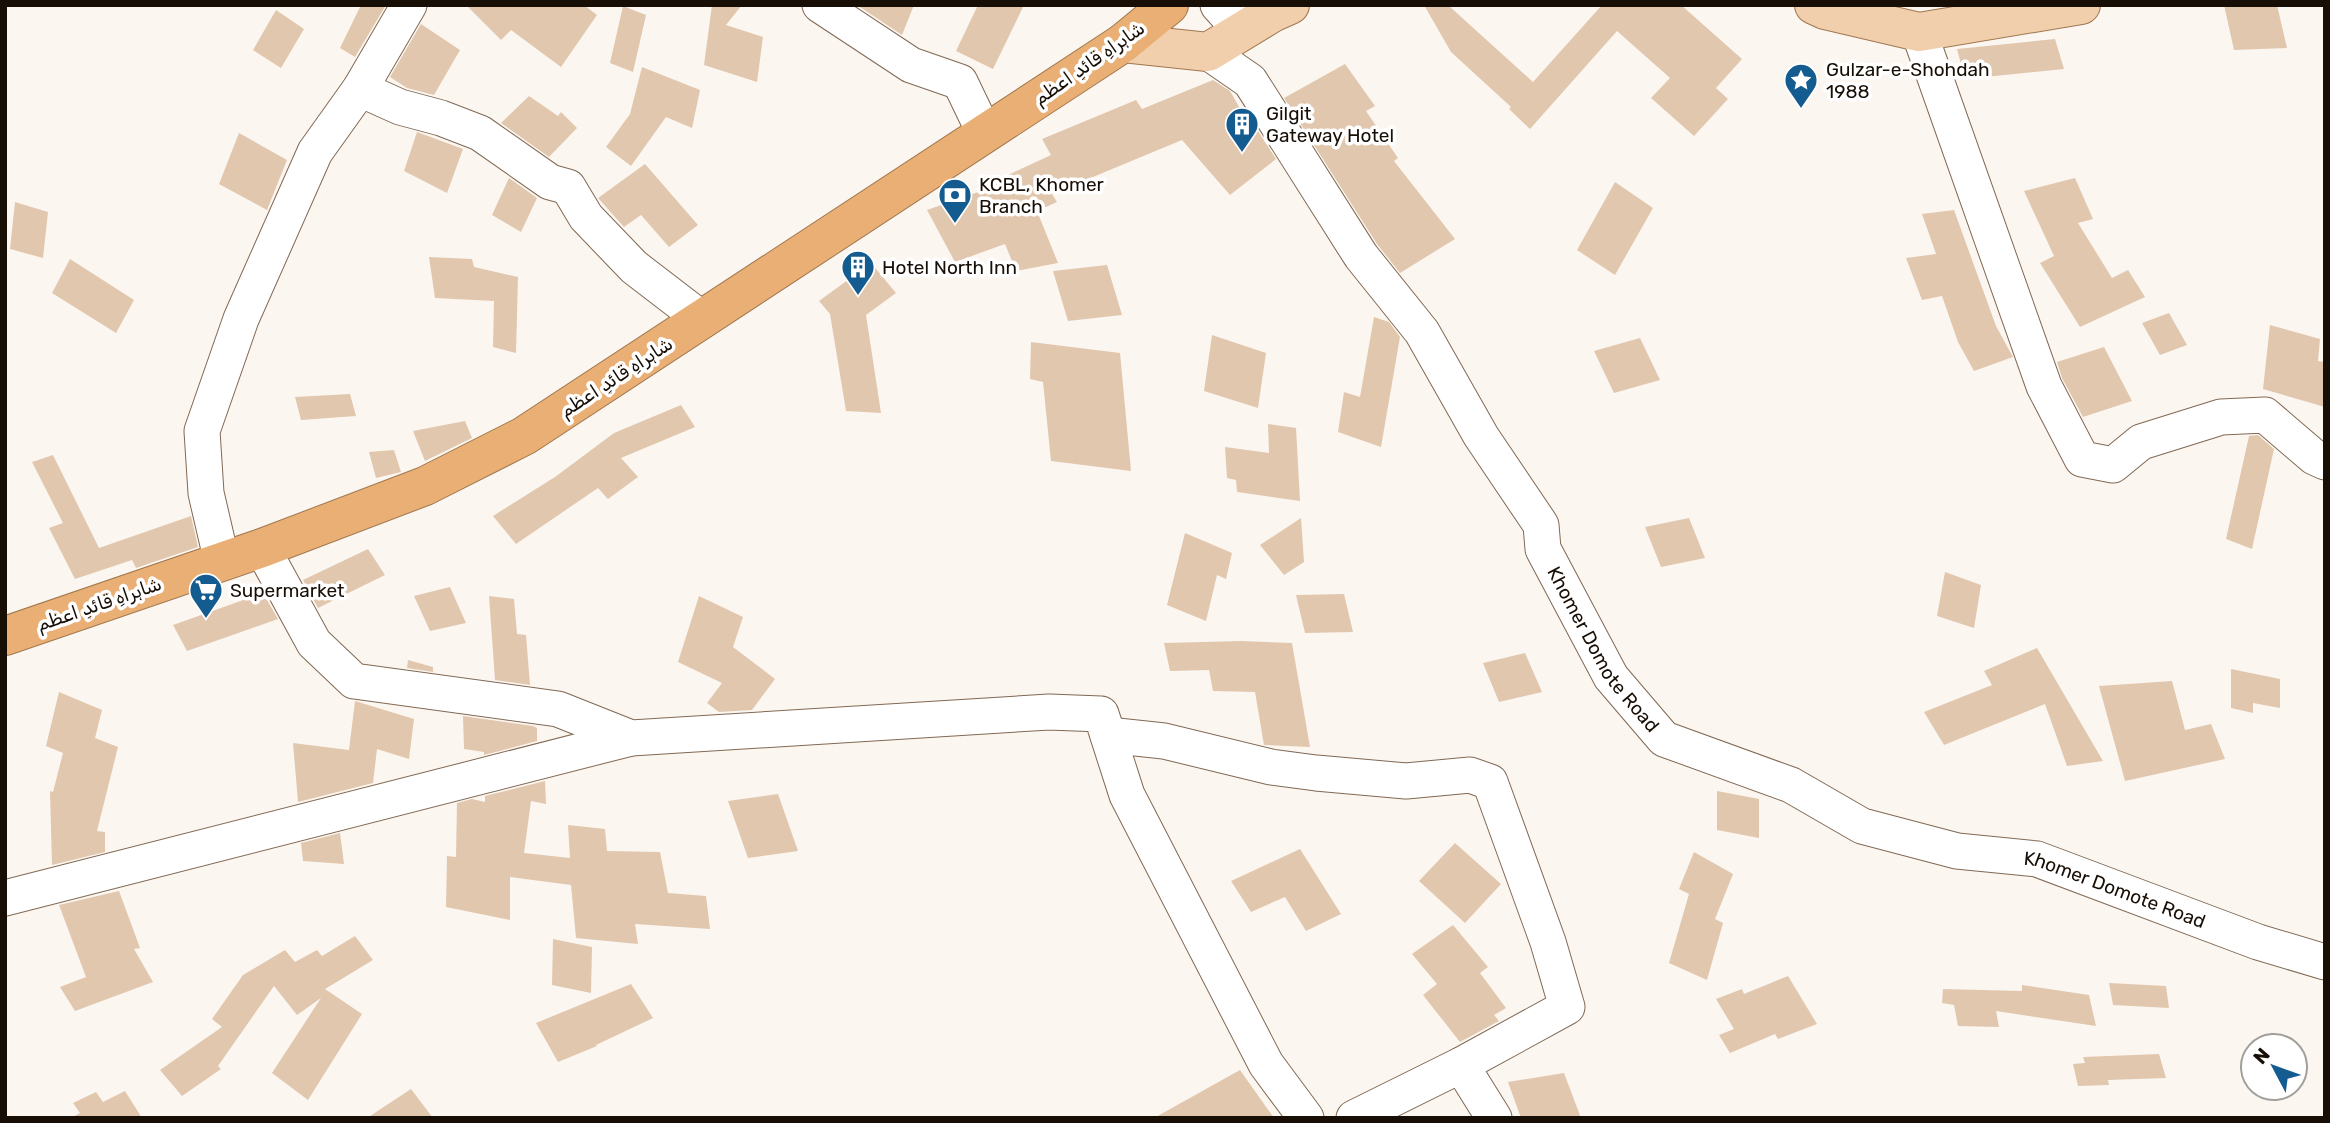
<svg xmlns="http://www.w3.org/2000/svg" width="2330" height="1123" font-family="Rubik,'Noto Sans Arabic',sans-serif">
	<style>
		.building { fill: #e1c7ae }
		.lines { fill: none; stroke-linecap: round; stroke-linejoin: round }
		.minor-casing { stroke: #816953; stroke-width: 37 }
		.major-casing { stroke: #a0774e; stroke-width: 40 }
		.highway-casing { stroke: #a0774e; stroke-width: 40 }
		.minor { stroke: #fff; stroke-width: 35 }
		.major { stroke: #f2cfac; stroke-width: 38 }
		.highway { stroke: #e9af75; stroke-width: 38 }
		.labels { text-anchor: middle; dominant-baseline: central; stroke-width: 7; stroke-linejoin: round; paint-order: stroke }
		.street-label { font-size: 19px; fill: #170e06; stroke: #fff }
		.poi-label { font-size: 19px; fill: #170e06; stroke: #fff; text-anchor: start }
	</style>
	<rect width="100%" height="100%" fill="#fcf6f1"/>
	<!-- building -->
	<path class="building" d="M 361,5 L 386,5 L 355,57 L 340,48 Z
		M 466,5 L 584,5 L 597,15 L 561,67 L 511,30 L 501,40 Z
		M 712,5 L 742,5 L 726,25 L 763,37 L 757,82 L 704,65 Z
		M 857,5 L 914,5 L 902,35 Z
		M 978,5 L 1024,5 L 993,69 L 956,51 Z
		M 1424,5 L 1448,5 L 1533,82 L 1602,5 L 1681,5 L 1742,59 L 1716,88 L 1728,99 L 1694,136 L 1651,98 L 1670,78 L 1617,31 L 1530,129 L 1509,109 L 1511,107 L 1451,52 Z
		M 2224,5 L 2277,5 L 2287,48 L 2234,50 Z
		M 623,6 L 646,15 L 633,72 L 610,63 Z
		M 276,10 L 304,29 L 281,68 L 253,50 Z
		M 421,24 L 460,50 L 434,95 L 407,88 L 390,77 Z
		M 2055,39 L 2064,69 L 1965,79 L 1957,49 Z
		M 1345,64 L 1375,106 L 1366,111 L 1398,158 L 1394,161 L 1455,239 L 1400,273 L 1377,244 L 1284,98 Z
		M 642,67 L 700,90 L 692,128 L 666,117 L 631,166 L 606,147 L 630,114 Z
		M 1213,80 L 1230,91 L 1246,119 L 1249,117 L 1276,159 L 1230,195 L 1182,140 L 1052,194 L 1057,202 L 1037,211 L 1058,263 L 1016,271 L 1005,244 L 955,262 L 927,210 L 981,191 L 980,188 L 1051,155 L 1042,139 L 1136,100 L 1142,109 Z
		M 529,96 L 558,116 L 561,112 L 577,128 L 549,157 L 501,123 Z
		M 417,132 L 463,149 L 447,193 L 404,171 Z
		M 239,133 L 287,160 L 267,210 L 219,184 Z
		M 645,164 L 698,225 L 669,247 L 641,215 L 624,227 L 598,198 Z
		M 509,178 L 537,198 L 521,232 L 492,215 Z
		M 2075,178 L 2093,219 L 2078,223 L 2112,278 L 2128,270 L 2145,297 L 2080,327 L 2040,263 L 2054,256 L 2024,191 Z
		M 1615,182 L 1653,208 L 1615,275 L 1577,250 Z
		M 15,202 L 48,212 L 43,258 L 10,249 Z
		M 1954,210 L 1996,326 L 2013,357 L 1974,371 L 1958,342 L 1942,296 L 1922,300 L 1906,258 L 1936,254 L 1922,214 Z
		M 429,257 L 472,259 L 474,267 L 518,277 L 516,353 L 493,347 L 494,301 L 435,298 Z
		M 70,259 L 134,300 L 116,333 L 52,293 Z
		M 871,263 L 896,293 L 866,315 L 881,413 L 846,411 L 830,314 L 819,301 Z
		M 1107,265 L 1122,315 L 1068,321 L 1053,271 Z
		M 2169,313 L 2187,345 L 2160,355 L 2142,323 Z
		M 1374,317 L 1389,322 L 1400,337 L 1381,447 L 1338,432 L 1344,392 L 1360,397 Z
		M 2270,325 L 2320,339 L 2318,361 L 2325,362 L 2325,407 L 2263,389 Z
		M 1212,335 L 1266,353 L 1258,408 L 1204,391 Z
		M 1640,338 L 1660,380 L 1614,393 L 1594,351 Z
		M 1031,342 L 1120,353 L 1131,471 L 1051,461 L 1043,382 L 1030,379 Z
		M 2104,347 L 2132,401 L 2083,417 L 2062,378 L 2057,362 Z
		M 350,394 L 356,416 L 301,420 L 295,397 Z
		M 681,405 L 695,427 L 621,458 L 638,477 L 608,499 L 598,488 L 516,544 L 493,516 L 555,477 L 614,433 Z
		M 465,421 L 472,438 L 425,461 L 413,431 Z
		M 1268,424 L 1296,428 L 1300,501 L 1237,492 L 1236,480 L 1227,478 L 1225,447 L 1269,453 Z
		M 2258,435 L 2274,449 L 2252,549 L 2226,539 L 2249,436 Z
		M 394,450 L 401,472 L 376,478 L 369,452 Z
		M 53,455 L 99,548 L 191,516 L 198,547 L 136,568 L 132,560 L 75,579 L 49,528 L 63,523 L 32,462 Z
		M 1301,518 L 1304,562 L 1284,575 L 1260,545 Z
		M 1689,518 L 1705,558 L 1661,567 L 1645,527 Z
		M 1185,533 L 1232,553 L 1226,579 L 1217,575 L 1206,621 L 1167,605 Z
		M 368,549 L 385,575 L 318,608 L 303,580 Z
		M 1945,572 L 1981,585 L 1974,628 L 1937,616 Z
		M 450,587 L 466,623 L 430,631 L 414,596 Z
		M 263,593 L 278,619 L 187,651 L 173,625 Z
		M 1344,594 L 1353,632 L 1305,633 L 1296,595 Z
		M 489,596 L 514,599 L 517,634 L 526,635 L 530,685 L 495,680 Z
		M 699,596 L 743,617 L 733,647 L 775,679 L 752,710 L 719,712 L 707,703 L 722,683 L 678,662 Z
		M 1241,641 L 1292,643 L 1310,747 L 1264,745 L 1255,692 L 1213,691 L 1209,670 L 1170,671 L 1164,643 Z
		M 2037,648 L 2103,761 L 2067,766 L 2045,704 L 1944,745 L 1924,712 L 1992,685 L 1984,671 Z
		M 1525,653 L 1542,692 L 1499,702 L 1483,663 Z
		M 408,660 L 433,667 L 433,672 L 407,668 Z
		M 2231,669 L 2280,679 L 2280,708 L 2253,703 L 2253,713 L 2231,708 Z
		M 2172,681 L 2185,730 L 2211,724 L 2225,759 L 2125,781 L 2099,686 Z
		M 59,692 L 102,710 L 95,738 L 118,747 L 97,831 L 105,832 L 105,852 L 52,865 L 50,791 L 53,792 L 63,753 L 46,746 Z
		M 355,701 L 414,719 L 409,759 L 377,749 L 373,783 L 298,802 L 293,743 L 349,750 Z
		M 463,716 L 533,726 L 537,728 L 537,741 L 484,755 L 484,752 L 464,749 Z
		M 545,781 L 546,804 L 531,801 L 524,853 L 570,858 L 568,825 L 605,829 L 607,851 L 660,852 L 668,893 L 706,896 L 710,929 L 635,924 L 638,944 L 576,938 L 571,885 L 510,877 L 510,920 L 446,907 L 447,856 L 456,857 L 457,803 L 472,799 L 485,802 L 485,796 Z
		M 1717,791 L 1759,799 L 1759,838 L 1717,830 Z
		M 778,794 L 798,851 L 748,858 L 728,801 Z
		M 340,833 L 344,864 L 303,861 L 301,843 Z
		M 1455,843 L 1501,884 L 1465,923 L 1419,881 Z
		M 1300,849 L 1341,914 L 1306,931 L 1285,897 L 1251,912 L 1231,881 Z
		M 1694,852 L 1733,874 L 1715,919 L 1723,923 L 1707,980 L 1669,963 L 1689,894 L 1679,889 Z
		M 119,891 L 140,948 L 134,949 L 153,982 L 75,1011 L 60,987 L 86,977 L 59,905 Z
		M 1453,925 L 1488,967 L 1480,973 L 1506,1008 L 1494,1015 L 1499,1021 L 1460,1042 L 1423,995 L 1437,984 L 1412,954 Z
		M 355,936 L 373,960 L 325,989 L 362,1014 L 308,1100 L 272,1073 L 321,998 L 297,1015 L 274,986 L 218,1066 L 221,1069 L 182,1096 L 160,1070 L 222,1027 L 212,1019 L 243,975 L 285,950 L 295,962 L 317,950 L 322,956 Z
		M 553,939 L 592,947 L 591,993 L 552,985 Z
		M 1788,976 L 1817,1024 L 1778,1039 L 1775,1034 L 1730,1053 L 1719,1035 L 1734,1029 L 1716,999 L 1742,989 L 1744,994 Z
		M 2109,983 L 2166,986 L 2169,1008 L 2113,1005 Z
		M 631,984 L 653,1018 L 596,1045 L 597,1046 L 558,1062 L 536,1023 Z
		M 2022,985 L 2089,995 L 2096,1026 L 1996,1011 L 1999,1027 L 1958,1026 L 1954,1005 L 1942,1003 L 1943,989 L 2022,991 Z
		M 2159,1054 L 2166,1078 L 2108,1080 L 2109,1085 L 2078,1086 L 2073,1064 L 2085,1063 L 2083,1057 Z
		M 1240,1070 L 1274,1118 L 1154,1118 Z
		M 1564,1073 L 1581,1118 L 1521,1118 L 1508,1082 Z
		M 411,1089 L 433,1118 L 367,1118 Z
		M 125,1091 L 142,1118 L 71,1118 L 80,1113 L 73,1103 L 96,1092 L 103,1102 Z"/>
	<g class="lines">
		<defs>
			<g id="minor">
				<path d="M 820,5 L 911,65 L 960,82 L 985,134"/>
				<path d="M 1218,5 L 1227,15 L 1272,13"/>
				<path d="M 1919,32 L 2044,386 L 2082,459 L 2113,465 L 2141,442 L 2221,417 L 2265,415 L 2314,457 L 2325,462"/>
				<path id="s1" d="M 1208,52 L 1250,81 L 1361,256 L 1422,332 L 1481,436 L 1541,525 L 1543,549 L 1611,677 L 1664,739 L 1791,785 L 1862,826 L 1957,851 L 2037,859 L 2258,942 L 2325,962"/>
				<path d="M 360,89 L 400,107 L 441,118 L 480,133 L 550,182 L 568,187 L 586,217 L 634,267 L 703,320"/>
				<path d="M 262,548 L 314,643 L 354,681 L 558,709 L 631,738 L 1049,712 L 1101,714 L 1127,795 L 1266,1064 L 1306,1118"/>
				<path d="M 222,562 L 206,493 L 202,431 L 241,319 L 315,152 L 360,89 L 409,5"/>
				<path d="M 1108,735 L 1164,741 L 1271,767 L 1316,773 L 1406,781 L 1470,775 L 1490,782 L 1548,942 L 1567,1007 L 1461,1065 L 1354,1118"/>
				<path d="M 5,898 L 631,738"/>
				<path d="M 1461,1065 L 1494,1118"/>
			</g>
			<path id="major" d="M 1814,5 L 1825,10 L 1919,32 L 2081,5
				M 1123,43 L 1208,52 L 1272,13 L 1290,5"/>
			<path id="highway" d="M 5,636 L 262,548 L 425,486 L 524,436 L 1123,43 L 1169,5"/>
		</defs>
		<!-- minor casing -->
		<use href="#minor" class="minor-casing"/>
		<!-- major casing -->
		<use href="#major" class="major-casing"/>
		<!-- highway casing -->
		<use href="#highway" class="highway-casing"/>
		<!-- minor -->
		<use href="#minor" class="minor"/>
		<!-- major -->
		<use href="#major" class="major"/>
		<!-- highway -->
		<use href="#highway" class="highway"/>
	</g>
	<!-- icons -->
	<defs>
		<symbol id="sight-pin" viewBox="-11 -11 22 30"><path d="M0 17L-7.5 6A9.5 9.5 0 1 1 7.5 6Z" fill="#145c90" stroke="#fff"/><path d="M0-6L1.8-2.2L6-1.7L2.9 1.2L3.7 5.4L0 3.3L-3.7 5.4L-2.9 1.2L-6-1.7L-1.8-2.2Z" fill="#fff"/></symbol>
		<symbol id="building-pin" viewBox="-11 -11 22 30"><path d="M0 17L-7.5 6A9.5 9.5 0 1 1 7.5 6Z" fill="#145c90" stroke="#fff"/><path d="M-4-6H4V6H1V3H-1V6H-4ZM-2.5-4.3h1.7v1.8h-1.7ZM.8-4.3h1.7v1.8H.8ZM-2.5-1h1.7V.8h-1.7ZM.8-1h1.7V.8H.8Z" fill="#fff"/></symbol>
		<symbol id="bank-pin" viewBox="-11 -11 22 30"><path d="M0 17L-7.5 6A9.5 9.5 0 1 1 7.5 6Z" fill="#145c90" stroke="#fff"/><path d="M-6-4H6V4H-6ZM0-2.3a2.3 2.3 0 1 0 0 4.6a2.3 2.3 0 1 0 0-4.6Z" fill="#fff"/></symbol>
		<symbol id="supermarket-pin" viewBox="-11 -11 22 30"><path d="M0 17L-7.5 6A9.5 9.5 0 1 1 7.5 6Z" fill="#145c90" stroke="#fff"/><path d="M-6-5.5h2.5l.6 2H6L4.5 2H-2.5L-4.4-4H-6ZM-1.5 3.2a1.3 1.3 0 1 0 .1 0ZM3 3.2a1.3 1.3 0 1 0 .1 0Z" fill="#fff"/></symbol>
	</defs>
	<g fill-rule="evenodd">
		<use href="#sight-pin" x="1782" y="61" width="38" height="52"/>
		<use href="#building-pin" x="1223" y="105" width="38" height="52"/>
		<use href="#bank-pin" x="936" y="176" width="38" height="52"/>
		<use href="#building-pin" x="839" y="248" width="38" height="52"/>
		<use href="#supermarket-pin" x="187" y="571" width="38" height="52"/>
	</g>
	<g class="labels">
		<!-- street labels -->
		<g class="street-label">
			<text transform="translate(1089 63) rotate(-35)">شاہراہِ قائدِ اعظم</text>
			<text transform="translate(616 377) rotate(-33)">شاہراہِ قائدِ اعظم</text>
			<text transform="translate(99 604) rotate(-19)">شاہراہِ قائدِ اعظم</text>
			<text stroke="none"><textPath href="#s1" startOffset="724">Khomer Domote Road</textPath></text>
			<text stroke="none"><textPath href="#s1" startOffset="1312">Khomer Domote Road</textPath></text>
		</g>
		<!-- poi labels -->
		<g class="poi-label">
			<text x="1826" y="69">Gulzar-e-Shohdah<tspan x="1826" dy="22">1988</tspan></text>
			<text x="1266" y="113">Gilgit<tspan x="1266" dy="22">Gateway Hotel</tspan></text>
			<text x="979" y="184">KCBL, Khomer<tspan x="979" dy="22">Branch</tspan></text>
			<text x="882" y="267">Hotel North Inn</text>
			<text x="230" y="590">Supermarket</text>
		</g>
	</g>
	<!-- border -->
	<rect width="2330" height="1123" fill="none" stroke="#170e06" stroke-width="14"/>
	<!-- north arrow -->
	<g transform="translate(2274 1067) rotate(311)"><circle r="33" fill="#ffffff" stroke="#a29f9b" stroke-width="2"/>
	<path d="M0-5L12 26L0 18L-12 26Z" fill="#145c90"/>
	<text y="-10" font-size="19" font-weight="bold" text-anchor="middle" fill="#170e06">N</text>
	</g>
</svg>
